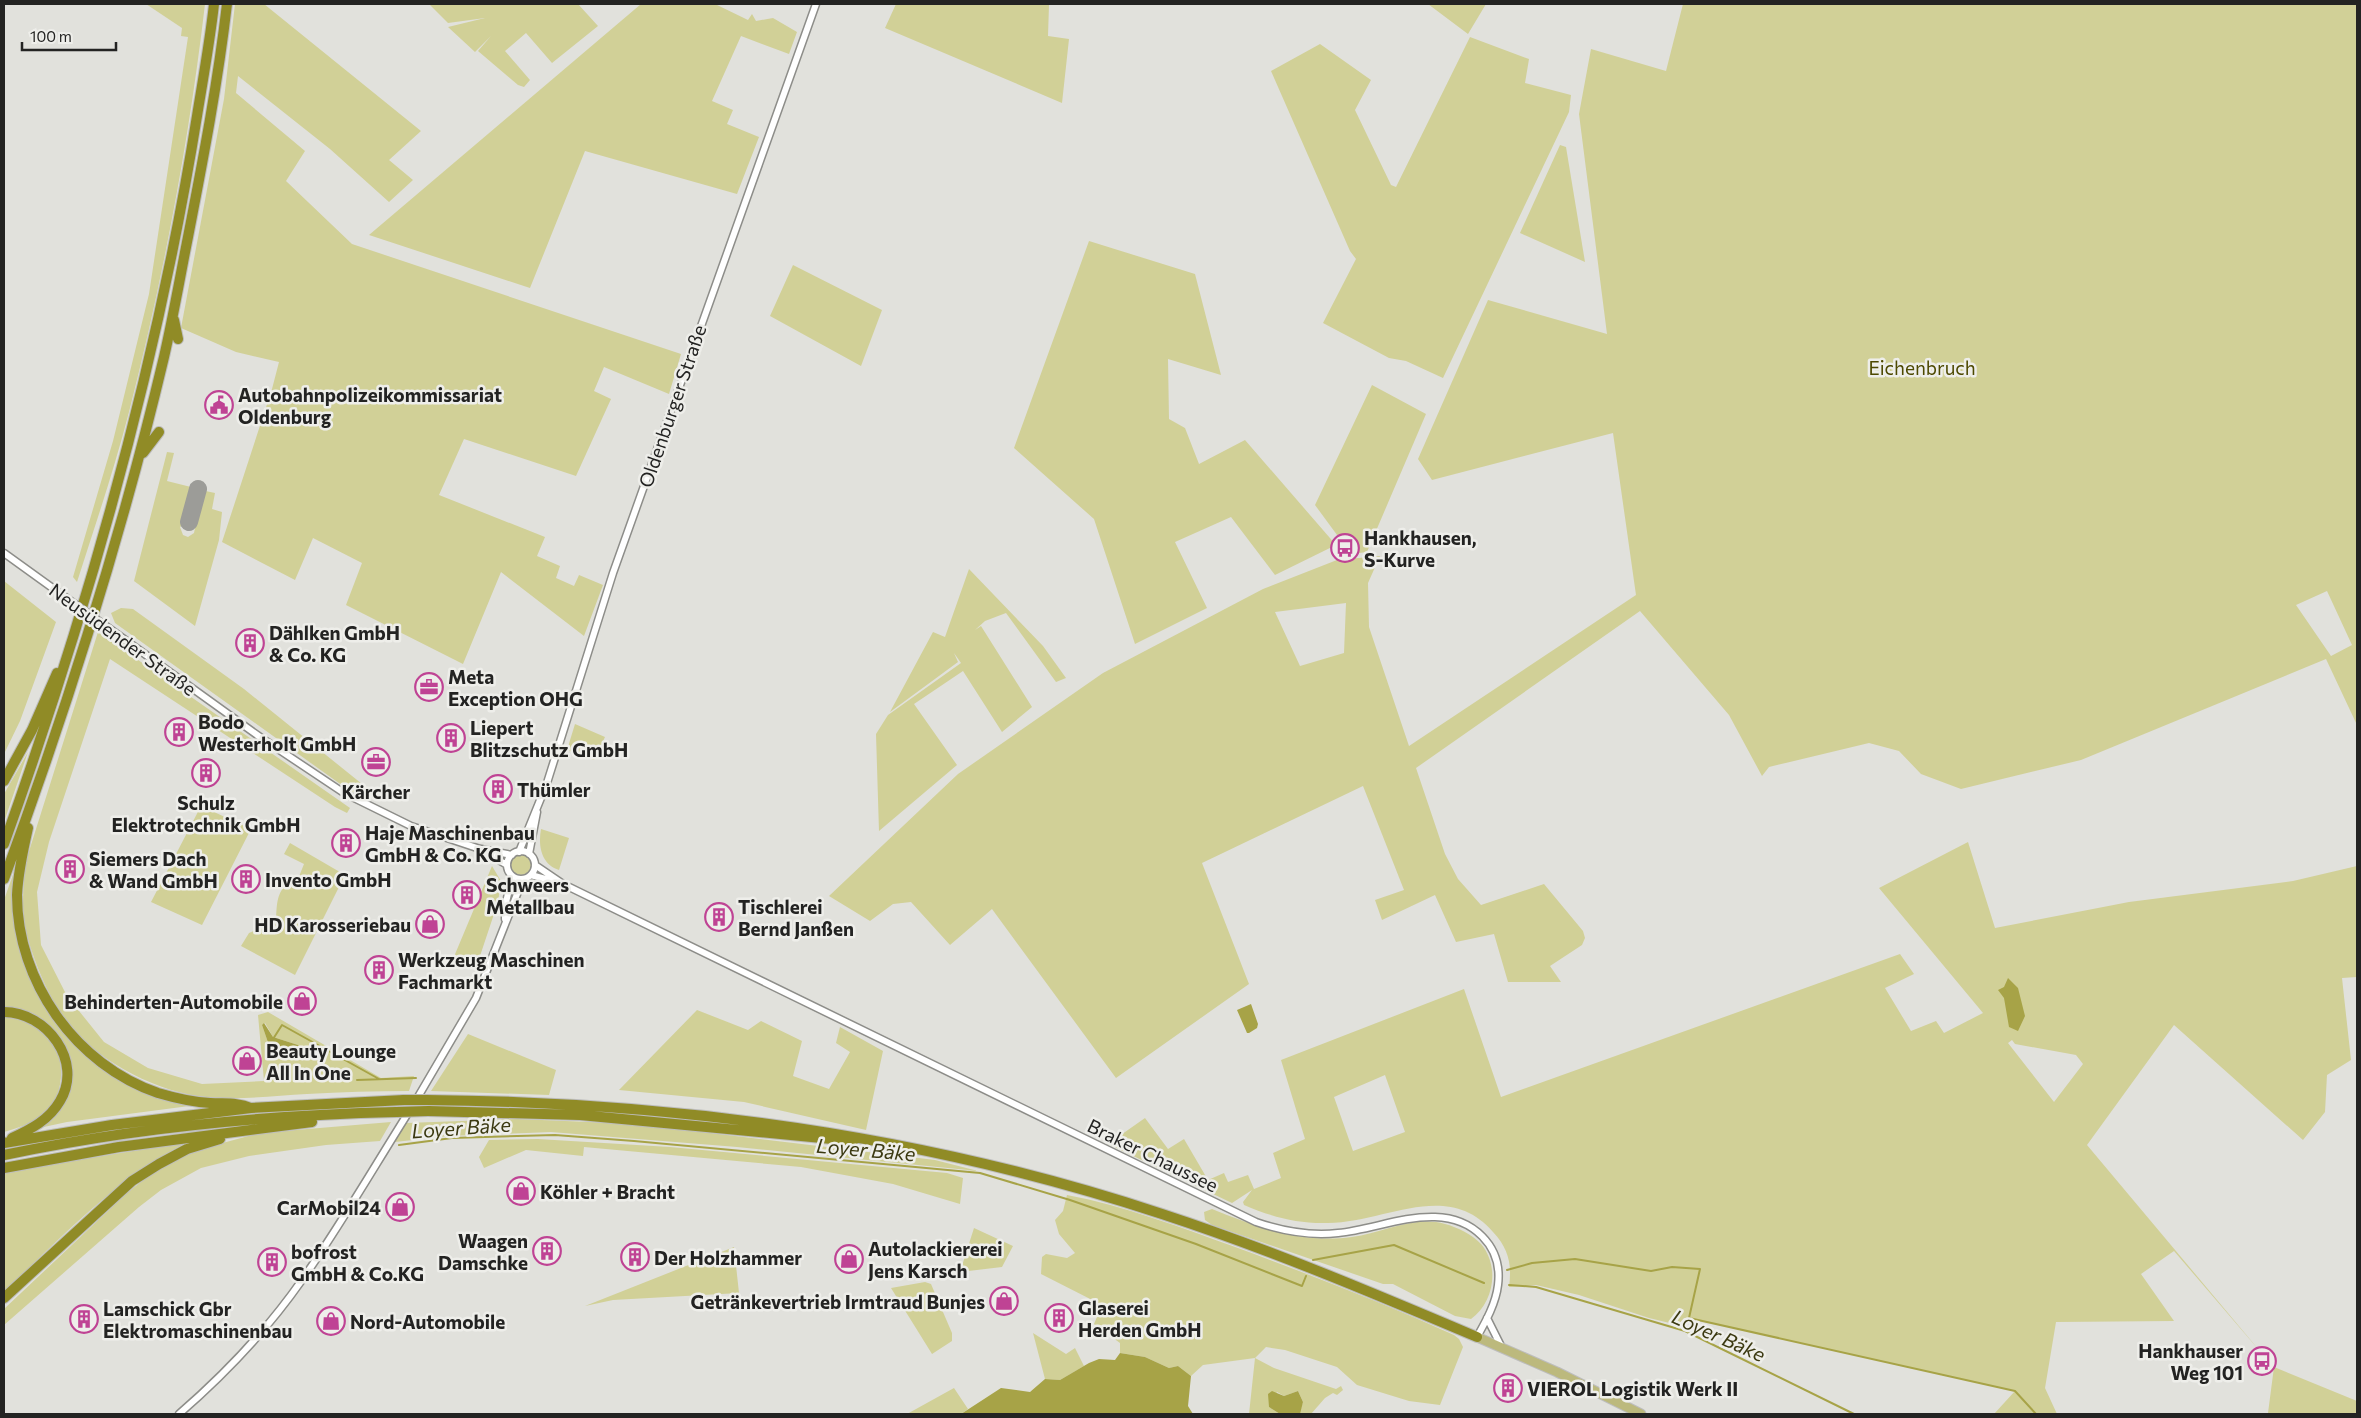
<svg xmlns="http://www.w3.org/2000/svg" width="2361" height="1418" font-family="Commissioner,sans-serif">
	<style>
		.green { fill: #d1d097; fill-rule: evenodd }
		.water { fill: #a7a347 }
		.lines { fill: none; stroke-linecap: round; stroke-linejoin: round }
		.stream { stroke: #a7a347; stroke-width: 2 }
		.taxiway { stroke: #9c9c98; stroke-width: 18 }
		.minor-casing { stroke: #8d8d89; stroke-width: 9 }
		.major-casing { stroke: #bdbdbd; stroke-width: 11 }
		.highway-casing { stroke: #bdbdbd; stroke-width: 12 }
		.minor { stroke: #fff; stroke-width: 6 }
		.major { stroke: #bcb97d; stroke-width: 9 }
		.highway { stroke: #908b26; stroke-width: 10 }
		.minor-bridge-casing { stroke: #8d8d89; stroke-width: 9; stroke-linecap: butt }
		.highway-bridge-casing { stroke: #bdbdbd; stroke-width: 12; stroke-linecap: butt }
		.minor-bridge { stroke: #fff; stroke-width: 6 }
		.highway-bridge { stroke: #908b26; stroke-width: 10 }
		.labels { text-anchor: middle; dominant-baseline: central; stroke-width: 5; stroke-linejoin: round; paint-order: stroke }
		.park-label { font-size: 19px; fill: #4d4900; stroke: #eeeeea }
		.poi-label { font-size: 19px; font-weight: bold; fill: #232322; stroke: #eeeeea; text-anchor: start }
		.street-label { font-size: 19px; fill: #232322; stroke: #eeeeea }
		.water-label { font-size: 20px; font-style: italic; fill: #3b3911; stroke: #eeeeea }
	</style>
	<rect width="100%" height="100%" fill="#e1e1dc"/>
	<!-- green -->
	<path class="green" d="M 146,4 L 205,4 C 189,141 163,279 129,412 C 114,470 95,526 77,582 L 73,577 L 113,441 L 149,294 L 188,37 L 181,36 L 182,28 Z
		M 235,4 L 264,4 L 421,131 L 389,160 L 413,180 L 389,202 L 330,149 L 238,76 L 236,93 L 305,151 L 286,181 L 352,244 L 681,354 L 669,394 L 604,367 L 594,391 L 611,399 L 576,476 L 464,439 L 439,495 L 545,537 L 537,556 L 560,566 L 556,578 L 574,586 L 579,575 L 603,585 L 584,636 L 501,572 L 463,664 L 346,605 L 362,563 L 313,538 L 295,580 L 222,542 L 272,389 L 279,362 L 236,352 L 181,328 L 224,99 Z
		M 429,4 L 578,4 L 598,26 L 552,63 L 526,33 L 505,51 L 530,80 L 524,87 L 518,85 L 478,51 L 491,36 L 475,52 L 448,27 L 485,18 L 448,23 Z
		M 641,4 L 715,4 L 748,20 L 752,14 L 756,21 L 773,18 L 797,32 L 789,54 L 741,36 L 712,101 L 733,110 L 727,124 L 759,137 L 737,194 L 585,151 L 530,288 L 369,235 Z
		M 896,4 L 1054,4 L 1049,5 L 1048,36 L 1069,39 L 1062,103 L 885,28 Z
		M 1428,4 L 1486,4 L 1468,34 Z
		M 1683,4 L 2357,4 L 2357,725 L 2326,659 L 2081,760 L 1961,789 L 1921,774 L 1899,751 L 1869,743 L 1769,767 L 1762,776 L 1729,715 L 1640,611 L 1416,768 L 1445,854 L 1458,879 L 1481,905 L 1544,884 L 1583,931 L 1585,938 L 1582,945 L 1550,966 L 1561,982 L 1508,982 L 1494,934 L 1456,942 L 1435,895 L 1382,920 L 1375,900 L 1404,890 L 1363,786 L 1202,863 L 1249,984 L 1116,1078 L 992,909 L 950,945 L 911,902 L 893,904 L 870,921 L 829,896 L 958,774 L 1103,673 L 1263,589 L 1337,560 L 1380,556 L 1368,583 L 1369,627 L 1409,746 L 1636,595 L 1613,433 L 1432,480 L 1418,459 L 1488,300 L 1607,334 L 1579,114 L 1591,49 L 1666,71 ZM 2327,591 L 2352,645 L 2331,656 L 2296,605 ZM 1346,603 L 1344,653 L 1300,666 L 1275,612 Z
		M 1470,37 L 1529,59 L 1525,83 L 1571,95 L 1569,112 L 1443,378 L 1406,361 L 1389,358 L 1323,323 L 1356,259 L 1350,251 L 1271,71 L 1320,44 L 1371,80 L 1355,110 L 1391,185 L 1396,187 Z
		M 1560,145 L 1566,147 L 1585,262 L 1520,233 Z
		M 1089,241 L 1195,274 L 1221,375 L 1168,359 L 1169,419 L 1185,428 L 1199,464 L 1245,440 L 1336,545 L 1275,575 L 1231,517 L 1175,542 L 1207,608 L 1135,644 L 1094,519 L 1014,448 Z
		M 793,265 L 882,310 L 861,366 L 770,316 Z
		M 1372,385 L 1426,414 L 1367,552 L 1351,554 L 1315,505 Z
		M 167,452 L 174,453 L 167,481 L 195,488 L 187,522 L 180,527 L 183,535 L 188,537 L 194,533 L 195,528 L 192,523 L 201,490 L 215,493 L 212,509 L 222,512 L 219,540 L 195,626 L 134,581 Z
		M 969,569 L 1043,646 L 1066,678 L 1056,682 L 1006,613 L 985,621 L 975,630 L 981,626 L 1032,707 L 1002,732 L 963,671 L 914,704 L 957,765 L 879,831 L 876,734 L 888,715 L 961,663 L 954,653 L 958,662 L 890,712 L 933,632 L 945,637 Z
		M 4,581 L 56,622 L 20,721 L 4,754 Z
		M 121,608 L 133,609 L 244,689 L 367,788 L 366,795 L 350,791 L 115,623 L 111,613 Z
		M 98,632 L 350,808 L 347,813 L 335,807 L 110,659 L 49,842 L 37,892 L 41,945 L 67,996 L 104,1042 L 148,1068 L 202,1084 L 264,1081 L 258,1015 L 268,1012 L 381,1078 L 414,1076 L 409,1091 C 375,1091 341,1092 307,1094 C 271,1096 234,1101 198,1096 C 148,1089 83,1053 57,1008 C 43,983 32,956 25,928 C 21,907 24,884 25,864 ZM 265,1023 L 273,1037 L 298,1045 L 283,1058 L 275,1059 L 273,1057 L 262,1025 Z
		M 575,724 L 605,737 L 594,760 L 567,750 Z
		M 28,752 L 4,822 L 4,794 Z
		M 201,806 L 251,829 L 202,925 L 151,902 Z
		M 541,829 L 569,838 L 559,870 C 541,864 538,846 541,829 Z
		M 1968,842 L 1995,928 L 2129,902 L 2293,881 L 2357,866 L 2357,977 L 2342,978 L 2351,1060 L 2327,1075 L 2325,1112 L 2303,1140 L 2174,1025 L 2087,1145 L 2264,1356 L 2174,1251 L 2141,1274 L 2174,1321 L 2056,1322 L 2045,1388 L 2057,1414 L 1994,1414 L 2015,1391 L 1689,1318 L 1684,1318 L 1678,1325 L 1649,1318 L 1579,1295 L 1536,1285 L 1509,1287 C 1512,1265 1509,1249 1493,1232 C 1447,1179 1385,1223 1328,1223 C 1298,1224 1272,1217 1244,1205 L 1243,1202 L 1252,1190 L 1232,1203 L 1108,1144 L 1145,1118 L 1168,1149 L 1184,1139 L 1208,1180 L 1224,1173 L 1228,1182 L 1248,1175 L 1254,1189 L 1281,1178 L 1273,1153 L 1305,1139 L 1281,1060 L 1464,989 L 1501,1097 L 1900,954 L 1914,974 L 1885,988 L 1911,1031 L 1936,1021 L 1944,1033 L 1983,1013 L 1879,888 ZM 2012,1040 L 2015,1044 L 2076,1055 L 2083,1064 L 2054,1102 L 2008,1043 ZM 1385,1075 L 1405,1132 L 1353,1151 L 1334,1097 Z
		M 290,843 L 345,875 L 295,975 L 241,946 L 249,933 L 276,921 C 277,902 276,886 298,879 L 304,864 L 284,854 Z
		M511 865a10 10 0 1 1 20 0a10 10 0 1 1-20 0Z
		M 16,866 L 20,943 L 54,1019 L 69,1039 L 105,1069 L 197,1105 L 67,1122 L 39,1128 C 46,1117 69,1085 71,1074 C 75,1041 36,1005 4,1008 L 4,900 Z
		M 492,866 L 501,881 L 498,902 L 476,968 L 453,959 Z
		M 697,1010 L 748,1030 L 761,1021 L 802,1041 L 793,1076 L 829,1089 L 850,1052 L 836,1043 L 840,1027 L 883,1051 L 866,1130 L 744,1102 L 619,1090 Z
		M 4,1016 C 9,1016 15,1015 19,1016 C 62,1025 74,1083 46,1113 C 36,1123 17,1128 4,1132 Z
		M 468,1034 L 556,1070 L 549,1095 L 431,1091 Z
		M 518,1119 L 636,1124 L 935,1160 L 978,1171 L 737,1147 L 551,1132 L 449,1136 L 395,1142 L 406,1123 Z
		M 391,1122 L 380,1141 L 326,1145 L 249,1156 L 201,1168 L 161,1190 L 139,1207 L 4,1325 L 4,1309 L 127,1193 L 151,1174 L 193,1151 L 260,1133 Z
		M 538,1139 L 670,1147 L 947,1173 L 963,1178 L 960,1204 L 893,1184 L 801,1167 L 584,1147 L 583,1156 L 526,1150 L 484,1168 L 479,1157 L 489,1140 Z
		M 188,1142 C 116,1178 61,1238 4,1292 L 4,1172 Z
		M 1067,1195 C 1125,1206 1182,1228 1238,1248 C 1311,1275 1383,1303 1454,1335 L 1459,1339 L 1463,1347 L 1440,1405 L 1409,1401 L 1357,1385 L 1337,1367 L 1285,1350 L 1266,1347 L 1255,1358 L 1274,1368 L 1336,1389 L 1341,1386 L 1343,1390 L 1337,1395 L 1333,1393 L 1325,1398 L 1311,1414 L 1299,1414 L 1303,1402 L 1298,1391 L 1284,1396 L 1277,1392 L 1269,1407 L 1280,1414 L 1249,1414 L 1255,1358 L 1203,1365 L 1191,1376 L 1178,1366 L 1169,1368 L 1145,1357 L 1120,1353 L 1120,1343 L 1094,1324 L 1102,1305 L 1041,1274 L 1042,1257 L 1046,1254 L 1067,1258 L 1075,1253 L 1059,1234 L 1055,1220 L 1063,1211 Z
		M 1212,1209 C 1257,1227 1302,1244 1352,1237 C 1382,1233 1415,1215 1445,1224 C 1457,1227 1473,1235 1481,1244 C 1500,1266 1494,1303 1471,1319 L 1455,1316 L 1393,1284 L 1383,1284 L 1212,1225 L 1205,1220 L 1204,1212 Z
		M 974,1228 L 1013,1246 L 1002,1267 L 960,1272 Z
		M 734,1247 L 739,1293 L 613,1300 L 585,1306 Z
		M 925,1282 L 931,1284 L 952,1333 L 952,1341 L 932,1354 L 891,1288 Z
		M 1033,1333 L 1066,1354 L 1075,1348 L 1084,1366 L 1060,1380 L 1045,1379 Z
		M 2274,1367 L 2357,1401 L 2357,1414 L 2264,1414 L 2268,1413 Z
		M 954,1388 L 968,1409 L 961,1414 L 907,1414 Z"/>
	<!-- water -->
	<path class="water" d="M 2008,978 L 2018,988 L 2025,1016 L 2018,1031 L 2009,1027 L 2004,998 L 1998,990 L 2004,987 Z
		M 1251,1004 L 1258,1024 L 1257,1028 L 1249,1033 L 1247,1033 L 1237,1010 Z
		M 264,1023 L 273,1037 L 298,1045 L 312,1057 L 310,1059 L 275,1059 L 273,1057 L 262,1025 Z
		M 1120,1353 L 1145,1357 L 1169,1368 L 1178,1366 L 1191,1376 L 1188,1406 L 1193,1414 L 961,1414 L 1001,1388 L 1030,1392 L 1045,1379 L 1060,1380 L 1089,1363 L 1099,1359 L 1115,1360 Z
		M 1272,1391 L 1284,1396 L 1298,1391 L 1303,1402 L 1300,1414 L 1280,1414 L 1269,1407 L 1268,1394 Z"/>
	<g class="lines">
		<!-- stream -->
		<path class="stream" d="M 273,1039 L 282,1025 L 379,1079
			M 357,1080 L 416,1078
			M 399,1145 L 452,1138 L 555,1135 L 634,1141 L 980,1173 L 1070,1200 L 1196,1244 L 1302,1286 L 1306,1276
			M 1313,1260 L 1394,1245 L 1484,1283
			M 1507,1270 L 1532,1263 L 1575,1259 L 1651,1271 L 1672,1267 L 1700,1269 L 1689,1318 L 2015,1391 L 2036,1414
			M 1509,1285 L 1536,1287 L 1685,1331 L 1854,1414"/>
		<!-- taxiway -->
		<path class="taxiway" d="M 189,522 L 198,489"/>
		<defs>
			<path id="minor" d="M 4,553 L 65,597
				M 110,629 L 260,737 L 344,793 L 411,826 L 480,849 L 507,865
				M 481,849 L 512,855
				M507 865a14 14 0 1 1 28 0a14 14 0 1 1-28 0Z
				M 519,852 L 547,783 L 613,573 L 816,4
				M 529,854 L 537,812
				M 535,865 L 563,884 L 1256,1222 C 1282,1231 1310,1236 1338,1233 C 1370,1230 1402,1216 1435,1217 C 1472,1218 1503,1245 1498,1285 C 1496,1303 1486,1321 1477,1337
				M 531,875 L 563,884
				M 505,919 L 505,907 L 512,876
				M 415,1102 L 476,998 L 523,879
				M 1487,1318 L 1502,1348
				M 179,1414 C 224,1375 267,1330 302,1280 C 340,1226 374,1167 410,1110"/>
			<path id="major" d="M 1477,1337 L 1557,1372 L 1641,1414"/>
			<path id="highway" d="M 174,320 L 178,339
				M 143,453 L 159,432
				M 4,781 L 32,730 L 57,673
				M 28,828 C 23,850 18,873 17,895 C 17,982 76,1065 158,1093 C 175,1098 192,1102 210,1103 C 225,1104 237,1102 251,1108
				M 4,844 C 89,607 157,365 197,116 C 203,79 210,41 214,4
				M 4,879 C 67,709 122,534 164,357 C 173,318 180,277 188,237 C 203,160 218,82 227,4
				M 4,1012 C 46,1012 84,1061 60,1101 C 49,1120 31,1129 12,1138
				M 426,1100 C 676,1102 924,1135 1162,1214 C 1269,1249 1373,1293 1477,1337
				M 428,1111 L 580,1115 L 853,1141
				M 4,1143 L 112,1125 L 251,1108 L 404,1100
				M 4,1155 C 132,1128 265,1115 397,1112
				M 4,1168 L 119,1147 L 312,1122
				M 4,1298 L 132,1181 L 159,1164 L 187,1149 L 220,1139"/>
		</defs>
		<!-- minor casing -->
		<use href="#minor" class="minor-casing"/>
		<!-- major casing -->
		<use href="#major" class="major-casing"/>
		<!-- highway casing -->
		<use href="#highway" class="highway-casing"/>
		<!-- minor -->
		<use href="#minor" class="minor"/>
		<!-- major -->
		<use href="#major" class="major"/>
		<!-- highway -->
		<use href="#highway" class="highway"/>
		<defs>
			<path id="minor-bridge" d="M 65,597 L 110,629"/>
			<path id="highway-bridge" d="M 404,1100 L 426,1100
				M 397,1112 L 428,1111"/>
		</defs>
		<!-- minor-bridge casing -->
		<use href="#minor-bridge" class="minor-bridge-casing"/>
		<!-- highway-bridge casing -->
		<use href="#highway-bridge" class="highway-bridge-casing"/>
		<!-- minor-bridge -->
		<use href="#minor-bridge" class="minor-bridge"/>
		<!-- highway-bridge -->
		<use href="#highway-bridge" class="highway-bridge"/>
	</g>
	<!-- icons -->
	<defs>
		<symbol id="civic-ring" viewBox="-11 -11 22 22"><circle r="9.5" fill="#eeeeea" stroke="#bf4394" stroke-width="1.5"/><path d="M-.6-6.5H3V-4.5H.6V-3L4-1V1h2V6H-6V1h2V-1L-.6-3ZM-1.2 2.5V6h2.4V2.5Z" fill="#bf4394"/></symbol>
		<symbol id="bus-ring" viewBox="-11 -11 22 22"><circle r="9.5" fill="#eeeeea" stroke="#bf4394" stroke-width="1.5"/><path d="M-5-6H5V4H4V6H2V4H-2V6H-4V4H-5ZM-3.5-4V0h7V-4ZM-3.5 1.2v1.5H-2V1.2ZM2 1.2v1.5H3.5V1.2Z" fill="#bf4394"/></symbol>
		<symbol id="building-ring" viewBox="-11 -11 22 22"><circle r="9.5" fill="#eeeeea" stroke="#bf4394" stroke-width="1.5"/><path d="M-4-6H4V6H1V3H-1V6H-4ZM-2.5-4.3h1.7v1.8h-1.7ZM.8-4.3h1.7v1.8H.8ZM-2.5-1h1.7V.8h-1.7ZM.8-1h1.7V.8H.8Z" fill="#bf4394"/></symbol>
		<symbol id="office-ring" viewBox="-11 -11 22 22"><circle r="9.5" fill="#eeeeea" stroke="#bf4394" stroke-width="1.5"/><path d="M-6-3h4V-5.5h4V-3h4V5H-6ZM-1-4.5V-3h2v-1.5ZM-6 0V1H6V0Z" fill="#bf4394"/></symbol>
		<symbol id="shop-ring" viewBox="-11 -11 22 22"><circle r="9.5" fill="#eeeeea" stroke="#bf4394" stroke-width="1.5"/><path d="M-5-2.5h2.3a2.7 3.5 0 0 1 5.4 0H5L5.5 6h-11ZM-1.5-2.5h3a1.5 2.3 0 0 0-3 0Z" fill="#bf4394"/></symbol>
	</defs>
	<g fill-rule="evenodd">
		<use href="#civic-ring" x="203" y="389" width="32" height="32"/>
		<use href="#bus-ring" x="1329" y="532" width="32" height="32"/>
		<use href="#building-ring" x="234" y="627" width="32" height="32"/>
		<use href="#office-ring" x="413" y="671" width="32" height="32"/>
		<use href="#building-ring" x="163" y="716" width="32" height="32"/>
		<use href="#building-ring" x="435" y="722" width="32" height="32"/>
		<use href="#office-ring" x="360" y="746" width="32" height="32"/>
		<use href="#building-ring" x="190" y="757" width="32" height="32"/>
		<use href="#building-ring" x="482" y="773" width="32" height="32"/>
		<use href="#building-ring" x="330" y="827" width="32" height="32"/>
		<use href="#building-ring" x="54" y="853" width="32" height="32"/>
		<use href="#building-ring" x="230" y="863" width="32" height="32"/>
		<use href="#building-ring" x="451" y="879" width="32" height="32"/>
		<use href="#building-ring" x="703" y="901" width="32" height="32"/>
		<use href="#shop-ring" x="414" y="908" width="32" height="32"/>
		<use href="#building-ring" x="363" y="954" width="32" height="32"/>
		<use href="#shop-ring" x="286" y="985" width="32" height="32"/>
		<use href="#shop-ring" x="231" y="1045" width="32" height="32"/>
		<use href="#shop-ring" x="505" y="1175" width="32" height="32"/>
		<use href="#shop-ring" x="384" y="1191" width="32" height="32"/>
		<use href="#building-ring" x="531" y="1235" width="32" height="32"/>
		<use href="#building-ring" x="619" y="1241" width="32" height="32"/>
		<use href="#shop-ring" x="833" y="1243" width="32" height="32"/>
		<use href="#building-ring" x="256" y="1246" width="32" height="32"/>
		<use href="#shop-ring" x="988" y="1285" width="32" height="32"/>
		<use href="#building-ring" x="1043" y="1302" width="32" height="32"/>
		<use href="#building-ring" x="68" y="1303" width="32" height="32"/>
		<use href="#shop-ring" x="315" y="1305" width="32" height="32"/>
		<use href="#bus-ring" x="2246" y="1345" width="32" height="32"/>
		<use href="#building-ring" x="1492" y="1372" width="32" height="32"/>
	</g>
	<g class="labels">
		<!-- park labels -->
		<g class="park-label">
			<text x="1922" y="367">Eichenbruch</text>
		</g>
		<!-- poi labels -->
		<g class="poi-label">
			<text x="238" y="394">Autobahnpolizeikommissariat<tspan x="238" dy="22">Oldenburg</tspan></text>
			<text x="1364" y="537">Hankhausen,<tspan x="1364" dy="22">S-Kurve</tspan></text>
			<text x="269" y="632">Dählken GmbH<tspan x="269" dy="22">&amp; Co. KG</tspan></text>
			<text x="448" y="676">Meta<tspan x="448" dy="22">Exception OHG</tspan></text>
			<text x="198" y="721">Bodo<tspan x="198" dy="22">Westerholt GmbH</tspan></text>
			<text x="470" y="727">Liepert<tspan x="470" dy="22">Blitzschutz GmbH</tspan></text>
			<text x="517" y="789">Thümler</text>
			<text x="376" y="791" text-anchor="middle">Kärcher</text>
			<text x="206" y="802" text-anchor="middle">Schulz<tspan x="206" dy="22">Elektrotechnik GmbH</tspan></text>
			<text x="365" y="832">Haje Maschinenbau<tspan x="365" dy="22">GmbH &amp; Co. KG</tspan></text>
			<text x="89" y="858">Siemers Dach<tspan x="89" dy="22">&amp; Wand GmbH</tspan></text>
			<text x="265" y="879">Invento GmbH</text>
			<text x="486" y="884">Schweers<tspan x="486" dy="22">Metallbau</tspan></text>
			<text x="738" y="906">Tischlerei<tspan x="738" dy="22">Bernd Janßen</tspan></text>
			<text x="411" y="924" text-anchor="end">HD Karosseriebau</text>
			<text x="398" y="959">Werkzeug Maschinen<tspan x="398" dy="22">Fachmarkt</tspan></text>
			<text x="283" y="1001" text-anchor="end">Behinderten-Automobile</text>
			<text x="266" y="1050">Beauty Lounge<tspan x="266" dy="22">All In One</tspan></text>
			<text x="540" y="1191">Köhler + Bracht</text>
			<text x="381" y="1207" text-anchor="end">CarMobil24</text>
			<text x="528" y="1240" text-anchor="end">Waagen<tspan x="528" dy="22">Damschke</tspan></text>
			<text x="868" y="1248">Autolackiererei<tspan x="868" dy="22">Jens Karsch</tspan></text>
			<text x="291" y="1251">bofrost<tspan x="291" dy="22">GmbH &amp; Co.KG</tspan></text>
			<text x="654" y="1257">Der Holzhammer</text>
			<text x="985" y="1301" text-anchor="end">Getränkevertrieb Irmtraud Bunjes</text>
			<text x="1078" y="1307">Glaserei<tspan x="1078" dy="22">Herden GmbH</tspan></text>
			<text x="103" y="1308">Lamschick Gbr<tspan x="103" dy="22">Elektromaschinenbau</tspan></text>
			<text x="350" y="1321">Nord-Automobile</text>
			<text x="2243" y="1350" text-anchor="end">Hankhauser<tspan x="2243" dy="22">Weg 101</tspan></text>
			<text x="1527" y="1388">VIEROL Logistik Werk II</text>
		</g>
		<!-- street labels -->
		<g class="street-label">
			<text transform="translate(672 406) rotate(-71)">Oldenburger Straße</text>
			<text transform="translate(123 639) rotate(36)">Neusüdender Straße</text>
			<text transform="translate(1153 1155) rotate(26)">Braker Chaussee</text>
		</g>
		<!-- water labels -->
		<g class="water-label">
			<text transform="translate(461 1127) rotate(-4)">Loyer Bäke</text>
			<text transform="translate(866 1149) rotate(5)">Loyer Bäke</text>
			<text transform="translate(1719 1335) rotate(24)">Loyer Bäke</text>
		</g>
	</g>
	<!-- border -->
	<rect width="2361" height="1418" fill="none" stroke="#232322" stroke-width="10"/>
	<!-- scale -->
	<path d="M22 42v8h94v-8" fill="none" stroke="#232322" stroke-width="2.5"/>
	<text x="30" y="42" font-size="15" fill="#232322" stroke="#eeeeea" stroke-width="4" paint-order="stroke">100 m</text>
</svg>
